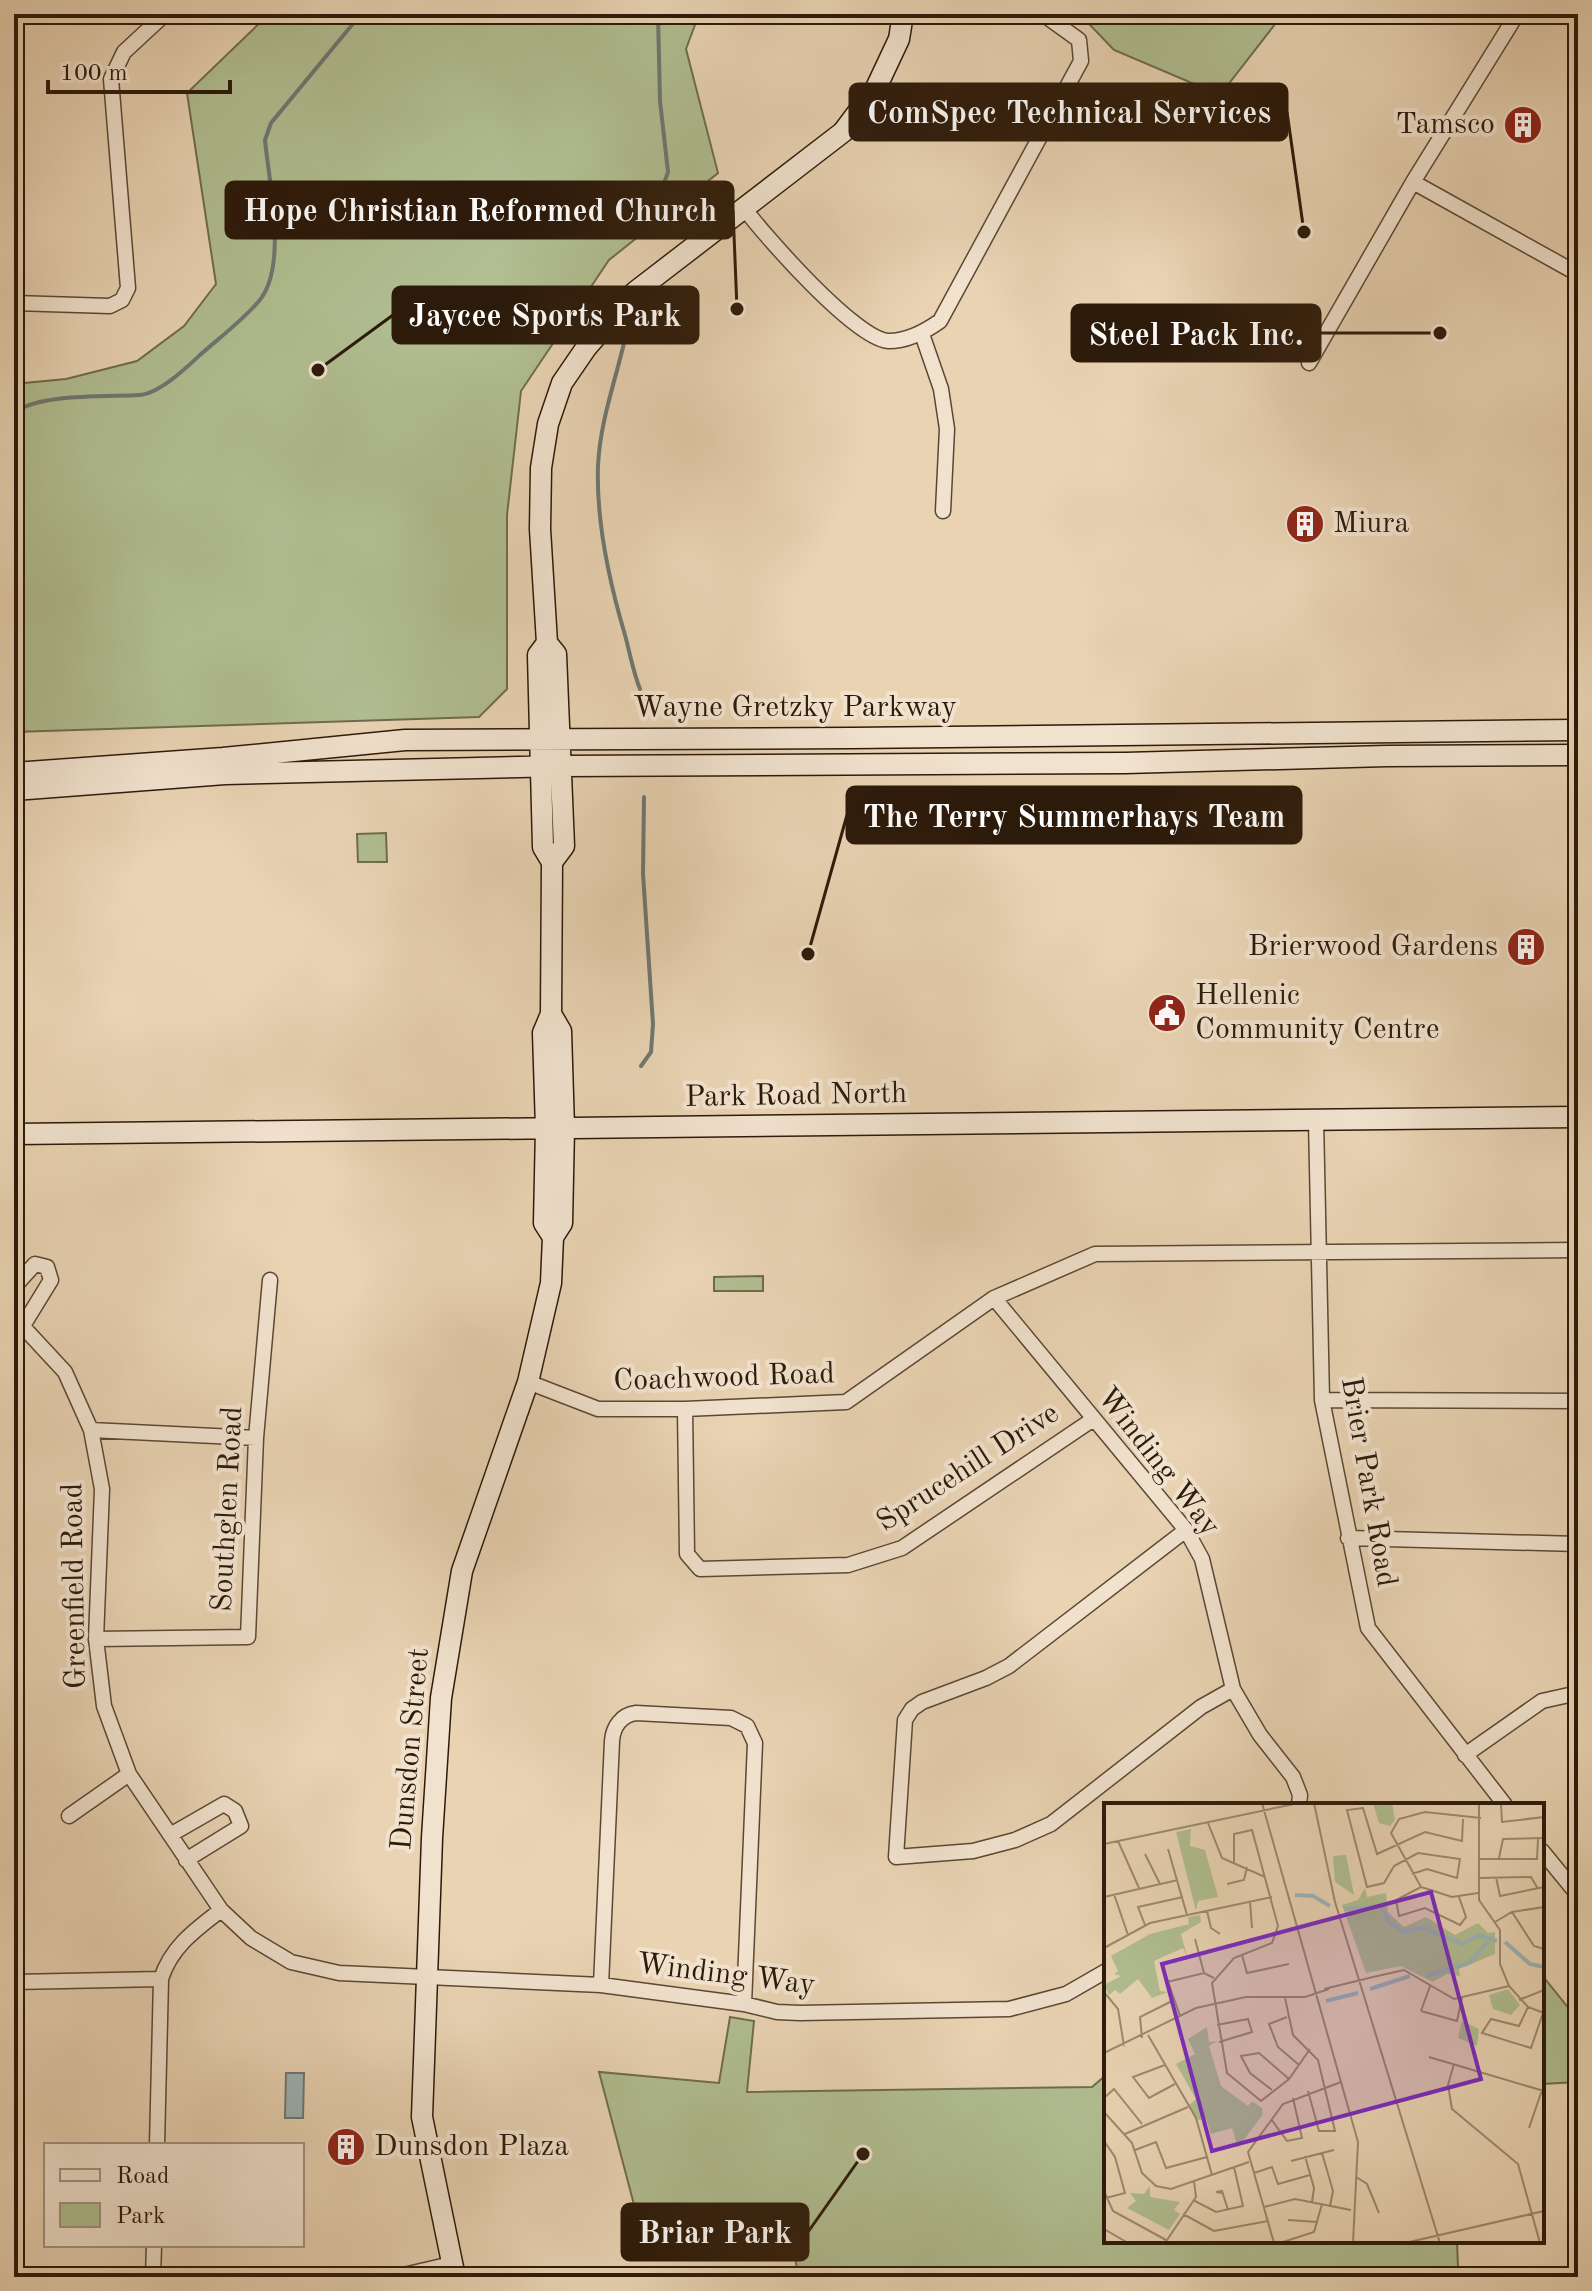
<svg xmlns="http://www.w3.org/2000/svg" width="1592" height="2291" font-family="'Old Standard TT',serif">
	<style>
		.green { fill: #b0be91; stroke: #6e6c4e; stroke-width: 2 }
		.water { fill: #9cb5b8; stroke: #6f7772; stroke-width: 2 }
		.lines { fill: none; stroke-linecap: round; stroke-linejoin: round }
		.stream { stroke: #6f7772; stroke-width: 4 }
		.street-casing { stroke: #5b4834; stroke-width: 17 }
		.secondary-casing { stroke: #2c1a0a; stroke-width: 23 }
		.street { stroke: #f1e2ce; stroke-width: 14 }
		.secondary { stroke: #f1e2ce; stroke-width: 20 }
		.labels { text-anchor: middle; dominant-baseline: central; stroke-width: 8; stroke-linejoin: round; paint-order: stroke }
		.poi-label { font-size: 30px; fill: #2c1a0a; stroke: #f1e2ce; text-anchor: start }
		.street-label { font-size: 30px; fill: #2c1a0a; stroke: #f1e2ce }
		.inset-river { fill: none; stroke: #9cb5b8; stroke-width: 4 }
		.inset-road { fill: none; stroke: #9d896f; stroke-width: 2 }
		.view { fill: #7b2cbf; fill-opacity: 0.15; stroke: #7b2cbf; stroke-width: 4 }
		.inset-edge { fill: none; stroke: #2c1a0a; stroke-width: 4 }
		.leader { fill: none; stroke: #2c1a0a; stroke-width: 3 }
		.callout-dot { fill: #2c1a0a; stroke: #f1e2ce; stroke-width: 3 }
		.callout { fill: #2c1a0a; stroke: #2c1a0a; stroke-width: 3 }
		.callout-label { font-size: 32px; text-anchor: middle; font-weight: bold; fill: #fff }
	</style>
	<rect width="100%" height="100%" fill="#e9d3b3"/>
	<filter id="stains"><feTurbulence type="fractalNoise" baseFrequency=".0025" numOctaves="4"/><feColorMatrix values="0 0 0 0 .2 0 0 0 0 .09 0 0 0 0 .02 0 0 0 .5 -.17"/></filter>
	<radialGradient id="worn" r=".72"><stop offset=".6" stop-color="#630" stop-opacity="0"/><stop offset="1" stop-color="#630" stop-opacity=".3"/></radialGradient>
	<!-- green -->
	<path class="green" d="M 269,14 L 699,14 L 686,49 L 718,173 L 609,260 L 521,391 L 507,515 L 507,689 L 479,717 L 14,732 L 14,384 L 66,379 L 137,361 L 184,326 L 216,284 L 187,93 Z
		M 1099,14 L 1283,14 L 1220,95 L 1114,50 L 1090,25 Z
		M 386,833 L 387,862 L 358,862 L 357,834 Z
		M 763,1276 L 763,1291 L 714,1291 L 714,1277 Z
		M 1542,1975 L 1578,2020 L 1578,2082 L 1542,2084 Z
		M 730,2017 L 754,2021 L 747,2092 L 1092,2087 L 1106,2075 L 1106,2241 L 1457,2241 L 1458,2268 L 1322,2271 L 1321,2277 L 799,2277 L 786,2217 L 646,2250 L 599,2072 L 719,2083 Z"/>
	<!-- water -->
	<path class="water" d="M 286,2073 L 304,2073 L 303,2118 L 285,2118 Z"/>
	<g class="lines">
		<!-- stream -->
		<path class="stream" d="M 654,212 L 668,172 L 660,101 L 658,14
			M 625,339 C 615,382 600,422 598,466 C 596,523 609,581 625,635 C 630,653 633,672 640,689
			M 14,414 C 33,393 110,397 139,395 C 159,394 186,368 200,355 C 219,338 242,321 259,301 C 288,267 269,183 265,140 L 271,123 L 361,14
			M 641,1066 L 651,1052 L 653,1024 L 643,874 L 644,797"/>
		<defs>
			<path id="street" d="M 1413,182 L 1578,274
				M 744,208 C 764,235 857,341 889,341 C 908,341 926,331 940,321 L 1081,61 L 1079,40 L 1043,14
				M 14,303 L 110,306 L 122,300 L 128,288 L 111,79 L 124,52 L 165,14
				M 922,334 L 941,389 L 947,429 L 943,511
				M 1309,363 L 1413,182 L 1517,14
				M 1316,1120 L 1322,1400 L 1368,1628 L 1505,1805
				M 14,1287 L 35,1264 L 47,1267 L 51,1280 L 24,1324
				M 994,1298 L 1186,1530 L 1202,1559 L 1233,1689 L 1260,1735 L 1293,1777 L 1300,1795 L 1299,1805
				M 14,1317 L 65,1372 L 91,1430 L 102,1489 L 96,1639 L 104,1706 L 129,1774 L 221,1910 L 251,1938 L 291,1962 L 339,1973 L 601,1985 L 744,2004 L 777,2012 L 800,2013 L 1009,2009 L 1066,1994 L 1106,1971
				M 528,1382 L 598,1409 L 685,1409 L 846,1402 L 994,1298 L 1095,1254 L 1578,1250
				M 1322,1400 L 1578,1401
				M 685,1409 L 687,1554 L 700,1569 L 848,1565 L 902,1548 L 1092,1420
				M 91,1430 L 256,1438
				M 1186,1530 L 1009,1666 L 986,1678 L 922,1702 L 912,1709 L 905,1720 L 896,1857 L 973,1851 L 1015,1840 L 1051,1824 L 1201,1707 L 1233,1689
				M 1348,1538 L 1578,1544
				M 96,1639 L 248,1637 L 256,1438 L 270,1280
				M 1465,1755 L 1542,1701 L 1578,1693
				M 69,1816 L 129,1774
				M 170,1835 L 224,1804 L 235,1811 L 241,1826 L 186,1860
				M 1542,1851 L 1578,1895
				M 14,1982 L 161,1979
				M 601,1985 L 612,1741 C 613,1727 621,1715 636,1713 L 731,1718 L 747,1726 L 755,1743 L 744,2004
				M 157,2145 L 161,1979 C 171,1947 195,1930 221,1910
				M 153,2277 L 154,2245
				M 395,2277 L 451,2264"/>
			<path id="secondary" d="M 547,643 L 538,655 L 543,847 L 552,862 L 551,1014 L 543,1033 L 546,1128 L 544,1223 L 553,1237
				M 14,773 L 223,758 L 405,740 L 851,738 L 1578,730
				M 14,790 L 225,774 L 562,766 L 1125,763 L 1387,756 L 1578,755
				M 552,862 L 564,846 L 556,654 L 547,643 L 540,529 L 541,468 L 548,424 L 562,383 L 586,348 L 635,292 L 843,132 L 876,88 L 899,39 L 903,14
				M 14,1134 L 1578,1117
				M 455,2277 L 422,2117 L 432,1838 L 441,1698 L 462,1571 L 528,1382 L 551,1283 L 553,1237 L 562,1223 L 564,1128 L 561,1031 L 551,1014"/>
		</defs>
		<!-- street casing -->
		<use href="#street" class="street-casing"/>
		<!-- secondary casing -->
		<use href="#secondary" class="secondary-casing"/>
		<!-- street -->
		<use href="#street" class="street"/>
		<!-- secondary -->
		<use href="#secondary" class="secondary"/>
	</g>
	<!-- icons -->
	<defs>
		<symbol id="building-disc" viewBox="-11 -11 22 22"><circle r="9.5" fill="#8f2418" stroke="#f1e2ce"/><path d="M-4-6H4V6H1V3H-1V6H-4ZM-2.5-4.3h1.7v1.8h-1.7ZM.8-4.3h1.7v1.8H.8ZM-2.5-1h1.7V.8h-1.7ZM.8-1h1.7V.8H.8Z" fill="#fff"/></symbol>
		<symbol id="civic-disc" viewBox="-11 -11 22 22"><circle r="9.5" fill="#8f2418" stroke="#f1e2ce"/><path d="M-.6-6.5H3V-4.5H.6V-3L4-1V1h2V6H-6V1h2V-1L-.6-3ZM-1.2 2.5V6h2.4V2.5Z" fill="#fff"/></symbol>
	</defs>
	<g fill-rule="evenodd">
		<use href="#building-disc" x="1501" y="103" width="44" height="44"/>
		<use href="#building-disc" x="1283" y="502" width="44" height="44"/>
		<use href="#building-disc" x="1504" y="925" width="44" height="44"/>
		<use href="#civic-disc" x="1145" y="991" width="44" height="44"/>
		<use href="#building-disc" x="324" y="2125" width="44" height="44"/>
	</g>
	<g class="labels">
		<!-- poi labels -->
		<g class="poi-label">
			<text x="1495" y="125" text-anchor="end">Tamsco</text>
			<text x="1333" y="524">Miura</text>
			<text x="1498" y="947" text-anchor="end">Brierwood Gardens</text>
			<text x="1195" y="996">Hellenic<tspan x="1195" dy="34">Community Centre</tspan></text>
			<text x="374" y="2147">Dunsdon Plaza</text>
		</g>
		<!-- street labels -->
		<g class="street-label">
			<text x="795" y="708">Wayne Gretzky Parkway</text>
			<text transform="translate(796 1096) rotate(-1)">Park Road North</text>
			<text transform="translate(724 1378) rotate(-2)">Coachwood Road</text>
			<text transform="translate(1158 1462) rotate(52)">Winding Way</text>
			<text transform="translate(968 1468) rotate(-33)">Sprucehill Drive</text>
			<text transform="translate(1368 1482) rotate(80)">Brier Park Road</text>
			<text transform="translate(228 1509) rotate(-87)">Southglen Road</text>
			<text transform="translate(75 1586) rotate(-91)">Greenfield Road</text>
			<text transform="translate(411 1749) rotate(-85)">Dunsdon Street</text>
			<text transform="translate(726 1975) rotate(7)">Winding Way</text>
		</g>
	</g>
	<!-- overview -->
	<g transform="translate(1104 1803)">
		<rect width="440" height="440" fill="#e9d3b3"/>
		<path d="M 269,0 L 288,0 L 291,17 L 286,23 L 275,20 ZM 87,26 L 86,43 L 101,47 L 114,94 L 94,98 L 92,108 L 72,29 ZM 242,52 L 250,92 L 231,79 L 229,53 ZM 261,85 L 263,94 L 282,90 L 284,109 L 300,124 L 322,114 L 351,132 L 374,120 L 384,130 L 391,129 L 391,151 L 355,166 L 356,173 L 343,171 L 329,179 L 297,163 L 262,170 L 238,102 L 254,97 ZM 96,112 L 97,119 L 77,131 L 83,153 L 79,145 L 50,158 L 56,188 L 64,189 L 48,195 L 34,176 L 16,191 L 11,187 L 5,192 L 0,182 L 17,173 L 10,171 L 14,168 L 7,153 L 46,131 L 85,121 L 84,114 ZM 404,186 L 416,202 L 407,212 L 389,206 L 385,192 ZM 358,218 L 375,226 L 373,243 L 354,235 ZM 103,224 L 105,239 L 114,238 L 105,243 L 117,283 L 144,303 L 148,298 L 158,305 L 159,311 L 134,345 L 128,325 L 107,331 L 102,316 L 94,317 L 85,302 L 92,296 L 72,261 L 91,251 L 84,236 ZM 46,383 L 46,394 L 76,399 L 70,407 L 76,411 L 65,427 L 23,405 L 32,398 L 26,390 L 40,391 Z" fill="#b0be91"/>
		<path class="inset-river" d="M 191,92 L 209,93 L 226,103M 240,106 L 277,103 L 285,119 L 300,129 L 319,125 L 359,141 L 374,132 L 393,138M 401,139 L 426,161 L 440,164M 322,173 L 365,160 L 384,139M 266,186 L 306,173M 222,198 L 254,190"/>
		<path class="inset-road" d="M 158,0 L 254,339 L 249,440M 210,0 L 231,99 L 336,440M 375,0 L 375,97 L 396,127 L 396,161 L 405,183 L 424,204 L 440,210M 397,0 L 398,19 L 440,14M 104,20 L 118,55 L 161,74M 14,38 L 35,85M 0,41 L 195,0M 64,46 L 83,112M 41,51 L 56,81M 395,55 L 399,36 L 440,35M 375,56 L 433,56 L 434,36M 130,60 L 130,31 L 148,27 L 174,123 L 168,140 L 130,155 L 108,180 L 123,270 L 157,298 L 185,276 L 206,246M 308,71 L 323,66 L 353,75 L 356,56 L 314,50 L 290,63 L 280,80 L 263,84 L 243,7 L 259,5 L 273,51 L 321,29 L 358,38 L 359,16M 392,74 L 396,93 L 440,84M 374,75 L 427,74 L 434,86M 123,81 L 140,77 L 143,64M 317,84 L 292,97 L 295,113 L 321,105 L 356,122 L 362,114 L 355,94M 374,90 L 348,94 L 317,84 L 287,30 L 295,16 L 321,9 L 377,15M 10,91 L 24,132M 0,94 L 74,77M 146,98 L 148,125M 103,108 L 107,125 L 116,131M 408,109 L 430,143 L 440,146M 391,119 L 408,109 L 440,104M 41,122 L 34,104 L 79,94M 91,136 L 100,170M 0,145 L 46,120 L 168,94M 138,152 L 143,170 L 185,161M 269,174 L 300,167 L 350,196 L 405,183M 63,179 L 100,170 L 110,175M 220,186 L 269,174M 0,189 L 14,206 L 20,243M 181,195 L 189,232 L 214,257 L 231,328 L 215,328 L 204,288M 415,197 L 440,187M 424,204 L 415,223 L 387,216 L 378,230 L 427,245 L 439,210M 317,208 L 353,218 L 358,195M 317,208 L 326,183M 76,213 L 58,161 L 95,152M 183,214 L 165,221 L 174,244 L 195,262M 113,222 L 144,216 L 148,229 L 115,239M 44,232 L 92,315 L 108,372M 38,235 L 36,214 L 68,198M 0,250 L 92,205 L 142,194 L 201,194 L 225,186M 325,254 L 440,288M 350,261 L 344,282 L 348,306 L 414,361 L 436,440M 61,262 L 29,274 L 45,295 L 71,281M 168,287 L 146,270 L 137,253 L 155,250 L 185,276M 0,295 L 10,286 L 38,321M 0,309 L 28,340 L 38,370 L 52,383 L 67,386 L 145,359M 167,316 L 183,338 L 198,335 L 189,295M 425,325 L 438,287M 21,331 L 84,304M 0,338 L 11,354 L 21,390 L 2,395M 31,347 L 52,339 L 62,365 L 103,354M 218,350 L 229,388 L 226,403M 201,353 L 210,385 L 208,399M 187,358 L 230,347M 150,370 L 168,364 L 174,381 L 206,372M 252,374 L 263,381 L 275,410M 0,388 L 9,408 L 62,437M 119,390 L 112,389 L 118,388 L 124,407M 89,397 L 112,409 L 139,403 L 130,364M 160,404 L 191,396 L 247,407M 79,411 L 110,428 L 164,418M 184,417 L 214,419M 0,426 L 24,440M 61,440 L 92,394 L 90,378M 170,440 L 144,349 L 179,301 L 237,279M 176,440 L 210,429 L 218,401M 301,440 L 440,408"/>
		<path class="view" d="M 327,89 L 377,276 L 108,348 L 58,161 Z"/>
		<rect width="440" height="440" class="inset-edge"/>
	</g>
	<!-- callouts -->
	<path class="leader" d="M1304 232L1287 112M737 309L733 210M318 370L393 315M1440 333L1320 333M808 954L847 815M863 2154L808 2232"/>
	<g class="callout-dot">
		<circle cx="1304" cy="232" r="8"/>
		<circle cx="737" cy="309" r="8"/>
		<circle cx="318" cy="370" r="8"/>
		<circle cx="1440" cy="333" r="8"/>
		<circle cx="808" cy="954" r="8"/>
		<circle cx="863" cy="2154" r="8"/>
	</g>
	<g class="callout">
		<rect x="850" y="84" width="437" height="56" rx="8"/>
		<rect x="226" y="182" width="507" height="56" rx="8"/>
		<rect x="393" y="287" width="305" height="56" rx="8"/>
		<rect x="1072" y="305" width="248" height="56" rx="8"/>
		<rect x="847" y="787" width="454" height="56" rx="8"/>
		<rect x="622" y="2204" width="186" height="56" rx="8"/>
	</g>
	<g class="callout-label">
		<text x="1069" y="123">ComSpec Technical Services</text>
		<text x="480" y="221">Hope Christian Reformed Church</text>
		<text x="545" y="326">Jaycee Sports Park</text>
		<text x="1196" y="345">Steel Pack Inc.</text>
		<text x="1074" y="827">The Terry Summerhays Team</text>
		<text x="715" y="2243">Briar Park</text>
	</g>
	<!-- margin -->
	<rect width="1592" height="2291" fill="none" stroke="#e9d3b3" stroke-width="48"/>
	<rect x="16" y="16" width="1560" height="2259" fill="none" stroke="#2c1a0a" stroke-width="4"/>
	<rect x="24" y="24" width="1544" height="2243" fill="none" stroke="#2c1a0a" stroke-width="2"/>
	<!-- legend -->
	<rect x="44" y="2143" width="260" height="104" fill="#f1e2ce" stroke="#a29280" stroke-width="2"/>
	<rect x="60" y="2169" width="40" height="12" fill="#f1e2ce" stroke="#a29280" stroke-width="2"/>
	<text x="116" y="2183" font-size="24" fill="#2c1a0a">Road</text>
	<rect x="60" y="2203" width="40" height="24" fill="#b0be91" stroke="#a29280" stroke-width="2"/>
	<text x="116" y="2223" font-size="24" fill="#2c1a0a">Park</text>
	<!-- scale -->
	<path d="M48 80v12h182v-12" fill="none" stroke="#2c1a0a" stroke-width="4"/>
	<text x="60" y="80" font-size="24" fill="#2c1a0a" stroke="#f1e2ce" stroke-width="6" paint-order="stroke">100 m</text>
	<rect width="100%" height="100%" filter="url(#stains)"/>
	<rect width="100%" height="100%" fill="url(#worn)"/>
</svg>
